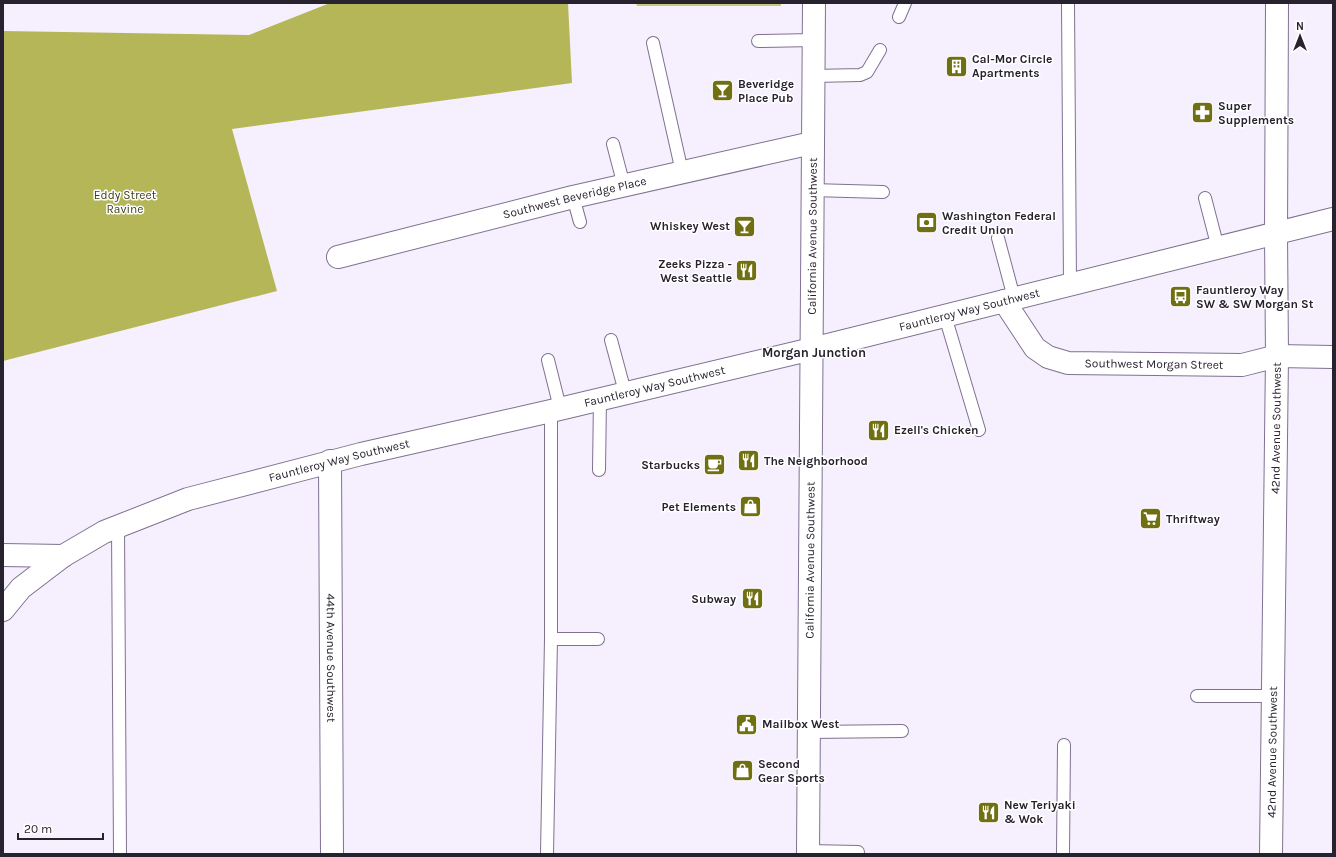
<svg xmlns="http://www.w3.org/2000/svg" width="1336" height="857" font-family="Karla,sans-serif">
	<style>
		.green { fill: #c7c873 }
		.forest { fill: #b5b658 }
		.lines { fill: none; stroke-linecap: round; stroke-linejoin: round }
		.service-casing { stroke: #7f7190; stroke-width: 14 }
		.minor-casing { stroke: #7f7190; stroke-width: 24 }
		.tertiary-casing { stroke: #7f7190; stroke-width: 24 }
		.secondary-casing { stroke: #7f7190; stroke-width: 24 }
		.primary-casing { stroke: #7f7190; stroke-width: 24 }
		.service { stroke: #fff; stroke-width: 12 }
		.minor { stroke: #fff; stroke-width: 22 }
		.tertiary { stroke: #fff; stroke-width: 22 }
		.secondary { stroke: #fff; stroke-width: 22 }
		.primary { stroke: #fff; stroke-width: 22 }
		.labels { text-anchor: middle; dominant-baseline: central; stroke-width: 3; stroke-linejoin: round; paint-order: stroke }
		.poi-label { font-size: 12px; font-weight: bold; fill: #28222e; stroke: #fff; text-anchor: start }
		.park-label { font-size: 12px; fill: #3e3e16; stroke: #fff }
		.street-label { font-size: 12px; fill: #28222e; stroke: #fff }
		.neighbourhood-label { font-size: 13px; font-weight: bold; fill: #28222e; stroke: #fff }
	</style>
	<rect width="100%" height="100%" fill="#f6f0fe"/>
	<!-- green -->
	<path class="green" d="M 636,3 L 781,3 L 781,6 L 637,6 Z"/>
	<!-- forest -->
	<path class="forest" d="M 330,3 L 568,3 L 572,83 L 232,129 L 277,291 L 3,361 L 3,31 L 249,35 Z"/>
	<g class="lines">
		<defs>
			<path id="service" d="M 1068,3 L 1070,284
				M 899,17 L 905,3
				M 758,41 L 814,40
				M 653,43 L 682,172
				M 813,76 L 860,75 L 867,72 L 880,50
				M 613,144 L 624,186
				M 812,190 L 883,192
				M 573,197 L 580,222
				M 1205,198 L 1218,248
				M 998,238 L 1014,298
				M 945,316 L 979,430
				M 611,340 L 625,392
				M 548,360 L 560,408
				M 599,470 L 600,398
				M 118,526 L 120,854
				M 551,639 L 598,639
				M 1197,696 L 1273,696
				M 809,732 L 902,731
				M 808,851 L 858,852
				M 547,854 L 551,639 L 551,411
				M 1063,854 L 1064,745"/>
			<g id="minor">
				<path d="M 1276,234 L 1277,3"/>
				<path id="s1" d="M 338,257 L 573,197 L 812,143"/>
				<path id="s2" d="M 330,461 L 332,854"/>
				<path d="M 3,555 L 63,556"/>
				<path id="s3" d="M 1271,854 L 1277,356"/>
			</g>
			<g id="tertiary">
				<path d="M 1276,234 L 1277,356"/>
				<path id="s4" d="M 1004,301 L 1035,348 L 1048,357 L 1068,363 L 1242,365 L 1277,356 L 1333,357"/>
			</g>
			<g id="secondary">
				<path id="s5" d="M 808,854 L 814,3"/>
			</g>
			<g id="primary">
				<path id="s6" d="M 3,610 L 21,588 L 63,556 L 104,532 L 188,499 L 361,454 L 551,411 L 812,349 L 1333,219"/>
			</g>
		</defs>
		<!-- service casing -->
		<use href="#service" class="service-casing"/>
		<!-- minor casing -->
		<use href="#minor" class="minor-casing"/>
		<!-- tertiary casing -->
		<use href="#tertiary" class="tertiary-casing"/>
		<!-- secondary casing -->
		<use href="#secondary" class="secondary-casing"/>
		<!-- primary casing -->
		<use href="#primary" class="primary-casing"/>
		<!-- service -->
		<use href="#service" class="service"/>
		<!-- minor -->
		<use href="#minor" class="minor"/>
		<!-- tertiary -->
		<use href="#tertiary" class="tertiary"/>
		<!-- secondary -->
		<use href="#secondary" class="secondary"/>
		<!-- primary -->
		<use href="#primary" class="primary"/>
	</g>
	<!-- icons -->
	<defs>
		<symbol id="building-square" viewBox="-11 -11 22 22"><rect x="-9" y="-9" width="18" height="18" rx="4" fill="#706f12" stroke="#fff"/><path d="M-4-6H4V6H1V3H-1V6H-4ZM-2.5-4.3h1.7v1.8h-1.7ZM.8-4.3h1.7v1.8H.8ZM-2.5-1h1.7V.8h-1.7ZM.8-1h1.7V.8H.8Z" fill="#fff"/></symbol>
		<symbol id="bar-square" viewBox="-11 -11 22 22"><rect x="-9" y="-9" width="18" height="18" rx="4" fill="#706f12" stroke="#fff"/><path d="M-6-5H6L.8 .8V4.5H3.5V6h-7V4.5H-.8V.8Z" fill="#fff"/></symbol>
		<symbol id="pharmacy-square" viewBox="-11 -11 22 22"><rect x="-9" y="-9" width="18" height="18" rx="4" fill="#706f12" stroke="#fff"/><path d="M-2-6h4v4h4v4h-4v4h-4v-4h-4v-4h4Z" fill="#fff"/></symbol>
		<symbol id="bank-square" viewBox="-11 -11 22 22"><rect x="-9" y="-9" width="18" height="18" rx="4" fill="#706f12" stroke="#fff"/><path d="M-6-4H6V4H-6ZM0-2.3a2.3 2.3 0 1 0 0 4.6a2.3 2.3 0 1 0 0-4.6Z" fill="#fff"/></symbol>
		<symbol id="restaurant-square" viewBox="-11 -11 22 22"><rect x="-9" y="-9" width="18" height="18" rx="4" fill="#706f12" stroke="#fff"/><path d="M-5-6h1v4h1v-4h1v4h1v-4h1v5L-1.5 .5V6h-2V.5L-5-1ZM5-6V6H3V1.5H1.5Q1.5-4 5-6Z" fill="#fff"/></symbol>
		<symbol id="bus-square" viewBox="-11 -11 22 22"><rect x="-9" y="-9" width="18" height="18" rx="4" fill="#706f12" stroke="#fff"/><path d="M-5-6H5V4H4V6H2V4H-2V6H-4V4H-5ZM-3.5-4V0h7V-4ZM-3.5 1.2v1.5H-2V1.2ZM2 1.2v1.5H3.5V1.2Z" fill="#fff"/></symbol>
		<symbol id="cafe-square" viewBox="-11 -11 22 22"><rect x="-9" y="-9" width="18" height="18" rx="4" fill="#706f12" stroke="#fff"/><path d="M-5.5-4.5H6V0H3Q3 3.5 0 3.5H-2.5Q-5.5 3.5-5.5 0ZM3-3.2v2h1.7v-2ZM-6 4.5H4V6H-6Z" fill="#fff"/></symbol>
		<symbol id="shop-square" viewBox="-11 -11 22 22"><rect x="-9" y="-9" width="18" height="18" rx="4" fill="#706f12" stroke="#fff"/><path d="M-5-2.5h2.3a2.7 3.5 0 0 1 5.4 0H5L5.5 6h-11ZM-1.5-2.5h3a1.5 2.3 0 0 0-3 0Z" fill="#fff"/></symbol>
		<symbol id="supermarket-square" viewBox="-11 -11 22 22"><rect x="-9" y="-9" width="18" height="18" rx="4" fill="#706f12" stroke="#fff"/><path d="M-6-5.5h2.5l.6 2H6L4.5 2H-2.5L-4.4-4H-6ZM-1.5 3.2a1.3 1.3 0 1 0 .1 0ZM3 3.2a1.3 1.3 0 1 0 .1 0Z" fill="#fff"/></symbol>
		<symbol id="civic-square" viewBox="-11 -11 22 22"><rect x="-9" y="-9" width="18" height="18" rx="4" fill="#706f12" stroke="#fff"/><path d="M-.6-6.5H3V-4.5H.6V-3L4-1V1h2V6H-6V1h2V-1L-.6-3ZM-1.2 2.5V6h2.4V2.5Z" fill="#fff"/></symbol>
	</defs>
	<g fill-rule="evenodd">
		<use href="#building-square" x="944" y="54" width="25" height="25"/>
		<use href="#bar-square" x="710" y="78" width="25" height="25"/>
		<use href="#pharmacy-square" x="1190" y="100" width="25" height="25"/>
		<use href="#bank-square" x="914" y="210" width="25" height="25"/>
		<use href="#bar-square" x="732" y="214" width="25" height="25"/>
		<use href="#restaurant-square" x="734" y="258" width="25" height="25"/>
		<use href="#bus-square" x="1168" y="284" width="25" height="25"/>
		<use href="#restaurant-square" x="866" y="418" width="25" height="25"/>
		<use href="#restaurant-square" x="736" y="448" width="25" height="25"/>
		<use href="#cafe-square" x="702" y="452" width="25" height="25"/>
		<use href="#shop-square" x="738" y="494" width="25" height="25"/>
		<use href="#supermarket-square" x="1138" y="506" width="25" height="25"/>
		<use href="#restaurant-square" x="740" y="586" width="25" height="25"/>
		<use href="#civic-square" x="734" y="712" width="25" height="25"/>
		<use href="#shop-square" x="730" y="758" width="25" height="25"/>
		<use href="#restaurant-square" x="976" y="800" width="25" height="25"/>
	</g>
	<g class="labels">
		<!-- poi labels -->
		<g class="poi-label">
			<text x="972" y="59">Cal-Mor Circle<tspan x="972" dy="14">Apartments</tspan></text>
			<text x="738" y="84">Beveridge<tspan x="738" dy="14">Place Pub</tspan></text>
			<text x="1218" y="106">Super<tspan x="1218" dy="14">Supplements</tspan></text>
			<text x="942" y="216">Washington Federal<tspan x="942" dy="14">Credit Union</tspan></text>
			<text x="730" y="226" text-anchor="end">Whiskey West</text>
			<text x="732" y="264" text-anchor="end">Zeeks Pizza -<tspan x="732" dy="14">West Seattle</tspan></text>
			<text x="1196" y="290">Fauntleroy Way<tspan x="1196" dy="14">SW &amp; SW Morgan St</tspan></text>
			<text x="894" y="430">Ezell's Chicken</text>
			<text x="764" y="461">The Neighborhood</text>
			<text x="700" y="465" text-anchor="end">Starbucks</text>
			<text x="736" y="507" text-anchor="end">Pet Elements</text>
			<text x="1166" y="519">Thriftway</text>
			<text x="736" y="599" text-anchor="end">Subway</text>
			<text x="762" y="724">Mailbox West</text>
			<text x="758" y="764">Second<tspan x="758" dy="14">Gear Sports</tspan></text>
			<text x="1004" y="805">New Teriyaki<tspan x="1004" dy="14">&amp; Wok</tspan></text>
		</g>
		<!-- park labels -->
		<g class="park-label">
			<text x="125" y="195">Eddy Street<tspan x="125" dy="14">Ravine</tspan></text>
		</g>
		<!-- street labels -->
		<g class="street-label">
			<text stroke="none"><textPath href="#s1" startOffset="244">Southwest Beveridge Place</textPath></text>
			<text stroke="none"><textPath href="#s5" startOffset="618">California Avenue Southwest</textPath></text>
			<text stroke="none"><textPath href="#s6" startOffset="1023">Fauntleroy Way Southwest</textPath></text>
			<text stroke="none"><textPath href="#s4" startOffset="179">Southwest Morgan Street</textPath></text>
			<text stroke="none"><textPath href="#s6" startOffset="699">Fauntleroy Way Southwest</textPath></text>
			<text stroke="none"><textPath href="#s3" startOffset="426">42nd Avenue Southwest</textPath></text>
			<text stroke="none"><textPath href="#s6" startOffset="375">Fauntleroy Way Southwest</textPath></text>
			<text stroke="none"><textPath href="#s5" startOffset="294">California Avenue Southwest</textPath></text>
			<text stroke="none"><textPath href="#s2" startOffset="197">44th Avenue Southwest</textPath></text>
			<text stroke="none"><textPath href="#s3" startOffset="102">42nd Avenue Southwest</textPath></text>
		</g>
		<!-- neighbourhood labels -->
		<g class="neighbourhood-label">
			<text x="814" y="352">Morgan Junction</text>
		</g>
	</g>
	<!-- border -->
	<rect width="1336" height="857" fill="none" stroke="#28222e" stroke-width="8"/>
	<!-- north arrow -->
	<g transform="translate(1300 36)" stroke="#ffffff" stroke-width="3" paint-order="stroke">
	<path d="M0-3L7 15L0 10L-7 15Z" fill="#28222e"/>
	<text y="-6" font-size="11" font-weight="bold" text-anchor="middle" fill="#28222e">N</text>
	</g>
	<!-- scale -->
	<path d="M18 833v6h85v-6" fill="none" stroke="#28222e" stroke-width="2"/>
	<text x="24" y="833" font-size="12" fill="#28222e" stroke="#ffffff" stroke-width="3" paint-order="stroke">20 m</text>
</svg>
